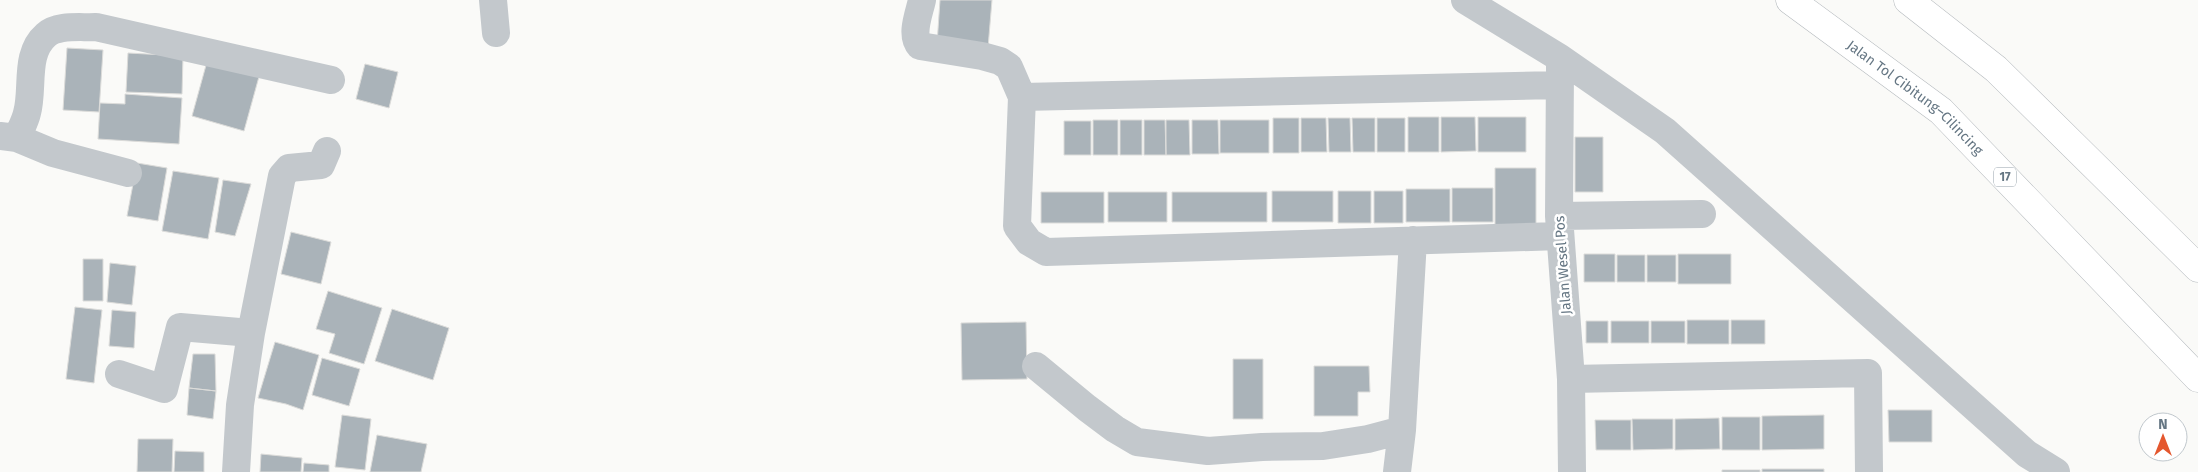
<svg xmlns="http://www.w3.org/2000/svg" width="2198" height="472" font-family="'Fira Sans',sans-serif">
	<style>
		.building { fill: #aab3b9; stroke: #dcdcda }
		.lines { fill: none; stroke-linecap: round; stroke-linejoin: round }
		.highway-casing { stroke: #b4b9bd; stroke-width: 29 }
		.street { stroke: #c3c8cc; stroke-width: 28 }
		.highway { stroke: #fff; stroke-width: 28 }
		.labels { text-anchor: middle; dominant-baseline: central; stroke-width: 5; stroke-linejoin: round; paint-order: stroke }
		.shield { fill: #fff; stroke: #939fa8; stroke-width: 1 }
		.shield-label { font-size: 12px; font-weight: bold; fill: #657683 }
		.street-label { font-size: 14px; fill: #657683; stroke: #fff }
	</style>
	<rect width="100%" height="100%" fill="#fafaf8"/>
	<!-- building -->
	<path class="building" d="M 940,0 L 992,0 L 988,48 L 937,44 Z
		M 67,48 L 103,50 L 99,112 L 63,110 Z
		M 128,53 L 183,56 L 182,94 L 126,92 Z
		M 208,58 L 260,73 L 244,131 L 192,116 Z
		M 365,64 L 398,72 L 389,108 L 356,99 Z
		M 125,94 L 182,98 L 179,144 L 98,139 L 100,103 L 125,104 Z
		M 1408,117 L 1439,117 L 1439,152 L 1408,152 Z
		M 1441,117 L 1475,117 L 1476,151 L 1441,152 Z
		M 1478,117 L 1526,117 L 1526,152 L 1478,152 Z
		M 1273,118 L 1299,118 L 1299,153 L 1273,153 Z
		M 1301,118 L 1326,118 L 1327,152 L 1301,152 Z
		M 1328,118 L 1350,118 L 1351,152 L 1329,152 Z
		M 1352,118 L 1375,118 L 1375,152 L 1353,152 Z
		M 1377,118 L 1405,118 L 1405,152 L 1377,152 Z
		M 1093,120 L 1118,120 L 1118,155 L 1093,155 Z
		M 1120,120 L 1142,120 L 1142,155 L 1120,155 Z
		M 1144,120 L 1165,120 L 1166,155 L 1144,155 Z
		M 1166,120 L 1189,120 L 1190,155 L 1166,155 Z
		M 1192,120 L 1218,120 L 1219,154 L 1192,154 Z
		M 1220,120 L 1269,120 L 1269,153 L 1220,153 Z
		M 1064,121 L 1091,121 L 1091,155 L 1064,155 Z
		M 1575,137 L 1603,137 L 1603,192 L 1575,192 Z
		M 137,163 L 167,168 L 158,221 L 127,216 Z
		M 1495,168 L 1536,168 L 1536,225 L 1495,225 Z
		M 173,171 L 219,178 L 208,239 L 162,231 Z
		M 223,180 L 251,184 L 235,236 L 215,232 Z
		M 1452,188 L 1493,188 L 1493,222 L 1452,222 Z
		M 1406,189 L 1450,189 L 1450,222 L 1406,222 Z
		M 1272,191 L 1333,191 L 1333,222 L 1272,222 Z
		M 1338,191 L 1371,191 L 1371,223 L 1338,223 Z
		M 1374,191 L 1403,191 L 1403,223 L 1374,223 Z
		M 1041,192 L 1104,192 L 1104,223 L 1041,223 Z
		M 1108,192 L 1167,192 L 1167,222 L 1108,222 Z
		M 1172,192 L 1267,192 L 1267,222 L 1172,222 Z
		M 291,232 L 331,242 L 321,284 L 281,274 Z
		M 1584,254 L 1615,254 L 1615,282 L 1584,282 Z
		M 1678,254 L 1731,254 L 1731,284 L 1678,284 Z
		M 1617,255 L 1645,255 L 1645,282 L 1617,282 Z
		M 1647,255 L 1676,255 L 1676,282 L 1647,282 Z
		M 83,259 L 103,259 L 103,301 L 83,301 Z
		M 110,263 L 136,266 L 132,305 L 107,302 Z
		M 328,291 L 382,308 L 364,364 L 329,353 L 335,334 L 316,329 Z
		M 75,307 L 102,310 L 94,383 L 66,379 Z
		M 392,309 L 449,328 L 433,380 L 375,361 Z
		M 112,310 L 136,312 L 134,348 L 109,346 Z
		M 1687,320 L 1729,320 L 1729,344 L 1687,344 Z
		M 1731,320 L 1765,320 L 1765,344 L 1731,344 Z
		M 1586,321 L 1608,321 L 1608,343 L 1586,343 Z
		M 1611,321 L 1649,321 L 1649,343 L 1611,343 Z
		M 1651,321 L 1685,321 L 1685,343 L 1651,343 Z
		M 1026,322 L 1027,379 L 962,380 L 961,323 Z
		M 275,342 L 319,355 L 303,410 L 286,404 L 258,398 Z
		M 193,354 L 215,354 L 216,391 L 189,388 Z
		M 322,358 L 360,369 L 349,406 L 312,395 Z
		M 1233,359 L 1263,359 L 1263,419 L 1233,419 Z
		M 1314,366 L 1369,366 L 1370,392 L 1358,392 L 1358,416 L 1314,416 Z
		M 189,388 L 216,391 L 213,419 L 187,415 Z
		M 1888,410 L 1932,410 L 1932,442 L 1889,442 Z
		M 342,415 L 371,419 L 365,470 L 335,467 Z
		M 1824,415 L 1824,449 L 1762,450 L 1762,416 Z
		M 1722,417 L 1760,417 L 1760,450 L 1722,450 Z
		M 1719,418 L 1720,449 L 1675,450 L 1675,419 Z
		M 1632,419 L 1673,419 L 1673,449 L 1633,450 Z
		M 1595,420 L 1631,420 L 1631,450 L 1596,450 Z
		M 377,435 L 427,444 L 421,472 L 370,472 Z
		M 138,439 L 173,439 L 172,472 L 137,472 Z
		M 175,451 L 204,452 L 204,472 L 174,472 Z
		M 261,454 L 302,458 L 301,472 L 260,472 Z
		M 304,463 L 329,465 L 329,472 L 303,472 Z
		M 1762,469 L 1824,469 L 1824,472 L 1762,472 Z
		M 1722,470 L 1760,470 L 1760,472 L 1722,472 Z"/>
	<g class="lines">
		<defs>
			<g id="highway">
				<path id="s1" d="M 1790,0 L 1941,111 L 2198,378"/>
				<path d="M 1908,0 L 1996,69 L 2198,268"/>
			</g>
		</defs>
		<!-- highway casing -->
		<use href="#highway" class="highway-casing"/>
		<!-- street -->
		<path class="street" d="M 493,0 L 496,33
			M 922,0 C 919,14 910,35 920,46 L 982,56 L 1000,61 L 1009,67 L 1022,97 L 1017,226 L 1029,242 L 1046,252 L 1560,236
			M 1465,0 L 1560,58 L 1665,131 L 2027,454 L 2056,472
			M 1560,67 L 1559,216 L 1571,379 L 1572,472
			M 1022,97 L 1559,85
			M 0,136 L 17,138 C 20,130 25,122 27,113 C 34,88 24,54 46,35 C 58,24 82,28 96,27 L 331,80
			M 17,138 L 53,153 L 128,173
			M 1559,216 L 1702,214
			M 1036,366 L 1087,408 L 1115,429 L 1137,442 L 1208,451 L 1262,447 L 1323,446 L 1368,439 L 1402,430
			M 119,374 L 164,389 L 180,327 L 251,333
			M 1571,379 L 1868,373 L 1869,472
			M 236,472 L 240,405 L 251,333 L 282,176 L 289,168 L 321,165 L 327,151
			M 1397,472 L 1402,430 L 1413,240"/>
		<!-- highway -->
		<use href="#highway" class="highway"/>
	</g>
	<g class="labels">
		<!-- shield labels -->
		<rect class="shield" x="1994" y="167.5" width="22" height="19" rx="4"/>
		<g class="shield-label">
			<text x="2005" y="177">17</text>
		</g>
		<!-- street labels -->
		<g class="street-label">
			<text stroke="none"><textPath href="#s1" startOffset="159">Jalan Tol Cibitung–Cilincing</textPath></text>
			<text transform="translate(1563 265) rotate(-94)">Jalan Wesel Pos</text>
		</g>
	</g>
	<!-- north arrow -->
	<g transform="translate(2163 437)"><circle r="24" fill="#ffffff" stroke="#c1c8cd"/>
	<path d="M0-4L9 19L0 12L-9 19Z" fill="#e4572e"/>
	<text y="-8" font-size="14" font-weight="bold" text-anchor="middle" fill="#657683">N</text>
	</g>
</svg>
